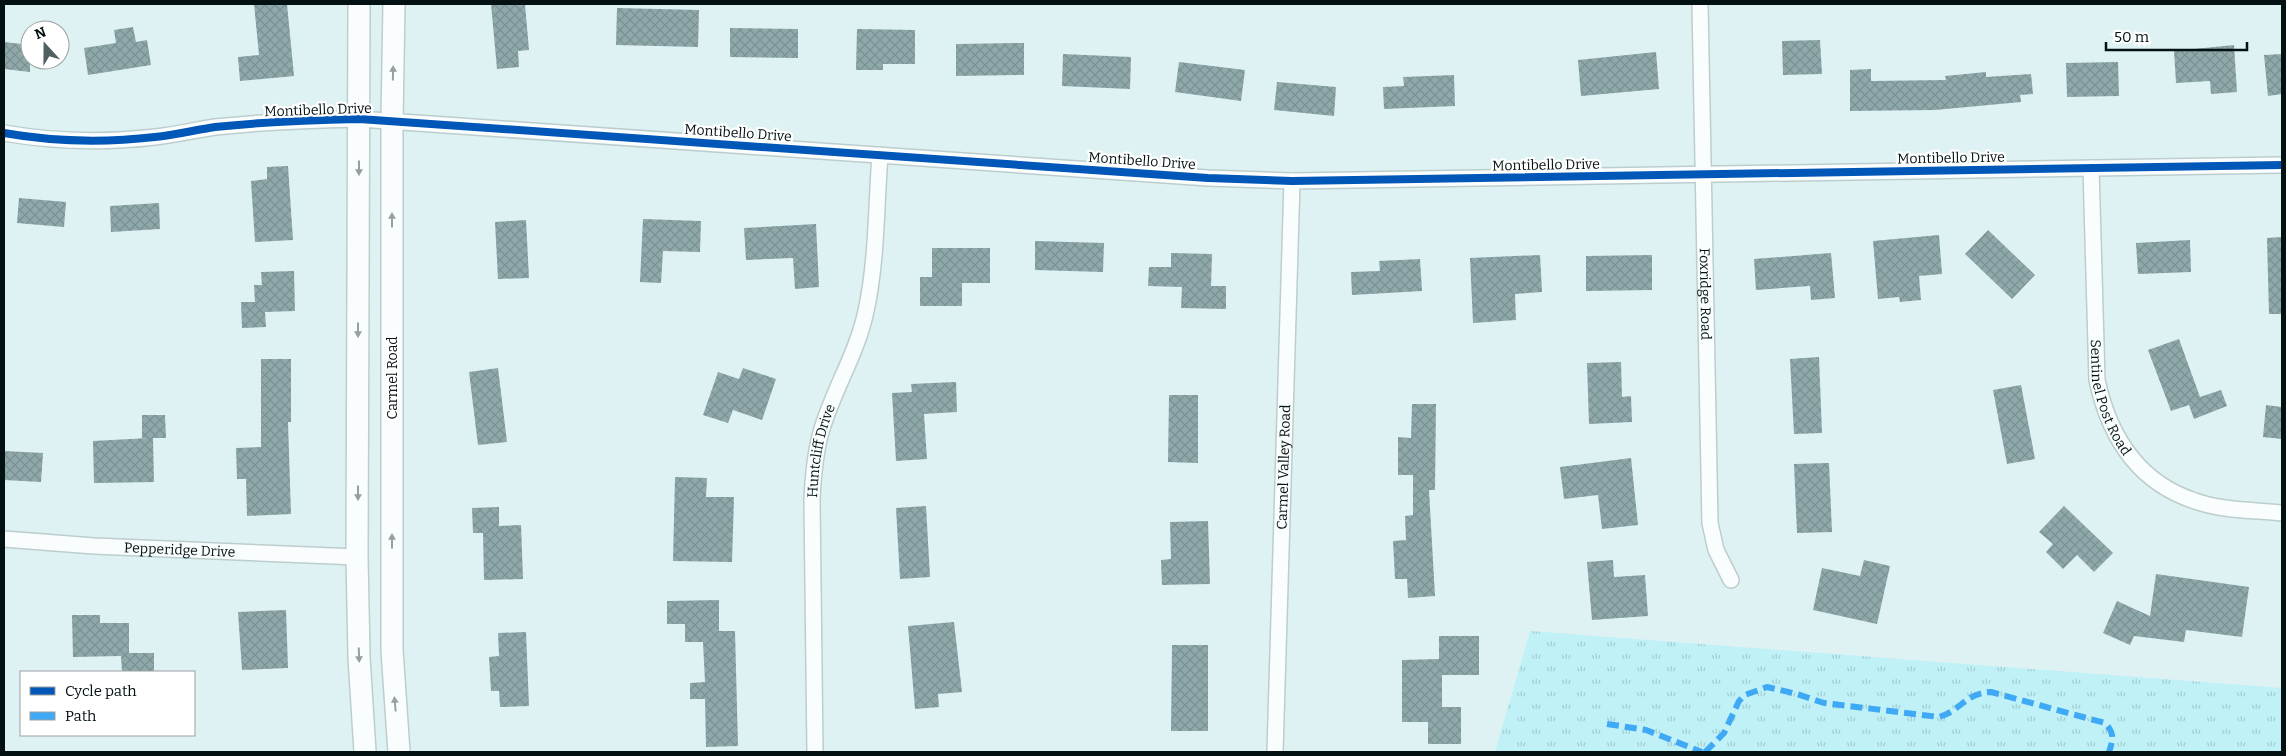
<svg xmlns="http://www.w3.org/2000/svg" width="2286" height="756" font-family="Bitter,serif">
	<style>
		.grass { fill: url(#grass-tufts) }
		.building { fill: url(#building-cross-hatch) }
		.lines { fill: none; stroke-linecap: round; stroke-linejoin: round }
		.street-casing { stroke: #bdcdce; stroke-width: 18 }
		.secondary-casing { stroke: #bdcdce; stroke-width: 24 }
		.street { stroke: #fafdfd; stroke-width: 15 }
		.secondary { stroke: #fafdfd; stroke-width: 21 }
		.quiet { stroke: #3fa9f5; stroke-width: 6; stroke-dasharray: 12 6; stroke-linecap: butt }
		.cycleway-casing { stroke: #fff; stroke-width: 11 }
		.cycleway { stroke: #0057b8; stroke-width: 8 }
		.oneway { fill: #989f9f }
		.labels { text-anchor: middle; dominant-baseline: central; stroke-width: 4.5; stroke-linejoin: round; paint-order: stroke }
		.street-label { font-size: 14px; fill: #041113; stroke: #fff }
	</style>
	<defs>
		<pattern id="grass-tufts" width="24" height="20" patternUnits="userSpaceOnUse" patternTransform="scale(1.25)"><rect width="24" height="20" fill="#bff1f7"/><path d="M3 7l-1-3M5 7V3M7 7l1-3M15 17l-1-3M17 17v-4M19 17l1-3" fill="none" stroke="#a2ced3"/></pattern>
		<pattern id="building-cross-hatch" width="8" height="8" patternUnits="userSpaceOnUse" patternTransform="scale(1.25)"><rect width="8" height="8" fill="#8fa9ab"/><path d="M0 0l8 8M0 8l8-8" fill="none" stroke="#7a9092"/></pattern>
	</defs>
	<rect width="100%" height="100%" fill="#def2f4"/>
	<!-- grass -->
	<path class="grass" d="M 1530,631 L 2282,688 L 2282,752 L 1495,752 Z"/>
	<!-- building -->
	<path class="building" d="M 254,4 L 287,4 L 294,76 L 240,81 L 238,57 L 259,55 Z
		M 491,4 L 525,4 L 529,50 L 518,51 L 519,67 L 497,69 Z
		M 617,8 L 699,10 L 698,47 L 616,45 Z
		M 133,27 L 136,42 L 147,40 L 151,65 L 88,75 L 84,48 L 116,43 L 114,30 Z
		M 730,28 L 798,29 L 798,58 L 730,57 Z
		M 857,29 L 915,30 L 915,64 L 883,64 L 883,70 L 856,70 Z
		M 1820,40 L 1822,74 L 1783,75 L 1782,41 Z
		M 4,42 L 30,45 L 30,72 L 4,69 Z
		M 1024,43 L 1024,75 L 956,76 L 956,44 Z
		M 2234,45 L 2237,92 L 2211,94 L 2210,81 L 2176,83 L 2174,51 Z
		M 1656,52 L 1659,89 L 1581,96 L 1578,60 Z
		M 1063,54 L 1131,57 L 1130,89 L 1062,86 Z
		M 2282,54 L 2282,94 L 2268,96 L 2264,55 Z
		M 1179,62 L 1245,70 L 1241,101 L 1175,92 Z
		M 2118,62 L 2119,96 L 2067,97 L 2066,63 Z
		M 1871,69 L 1871,81 L 1946,80 L 1945,76 L 1986,72 L 1986,77 L 2031,74 L 2033,94 L 2020,95 L 2021,102 L 1935,110 L 1850,111 L 1850,70 Z
		M 1454,75 L 1455,106 L 1384,109 L 1383,87 L 1404,86 L 1403,77 Z
		M 1277,82 L 1336,87 L 1334,116 L 1274,110 Z
		M 288,166 L 293,240 L 255,242 L 251,181 L 267,179 L 267,167 Z
		M 19,198 L 66,202 L 64,227 L 17,223 Z
		M 159,203 L 160,229 L 111,232 L 110,206 Z
		M 643,219 L 701,221 L 700,252 L 663,251 L 661,283 L 640,282 Z
		M 526,220 L 529,278 L 498,279 L 495,222 Z
		M 816,224 L 819,287 L 795,289 L 793,258 L 746,260 L 744,228 Z
		M 1988,230 L 2035,275 L 2012,299 L 1965,254 Z
		M 1939,235 L 1942,274 L 1919,276 L 1921,300 L 1900,302 L 1899,297 L 1878,299 L 1873,241 Z
		M 2282,237 L 2282,314 L 2269,314 L 2267,238 Z
		M 2190,240 L 2191,272 L 2138,274 L 2136,243 Z
		M 1035,241 L 1104,243 L 1103,272 L 1035,270 Z
		M 932,248 L 990,248 L 990,283 L 962,283 L 962,306 L 920,306 L 920,277 L 932,277 Z
		M 1171,253 L 1212,254 L 1211,286 L 1226,286 L 1226,309 L 1181,308 L 1182,287 L 1148,286 L 1149,267 L 1171,267 Z
		M 1831,253 L 1835,298 L 1811,300 L 1810,286 L 1756,290 L 1754,259 Z
		M 1540,255 L 1542,292 L 1515,294 L 1516,320 L 1473,323 L 1470,258 Z
		M 1652,255 L 1652,290 L 1586,291 L 1586,256 Z
		M 1420,259 L 1422,291 L 1352,295 L 1351,272 L 1380,271 L 1379,261 Z
		M 294,271 L 295,311 L 265,312 L 266,327 L 242,328 L 241,302 L 255,302 L 254,285 L 262,285 L 261,272 Z
		M 2179,339 L 2200,397 L 2221,390 L 2227,406 L 2194,419 L 2189,405 L 2171,411 L 2148,350 Z
		M 1819,357 L 1822,433 L 1794,434 L 1790,359 Z
		M 261,359 L 291,359 L 291,422 L 288,422 L 291,514 L 247,516 L 246,479 L 237,479 L 236,448 L 261,447 Z
		M 1621,362 L 1622,397 L 1631,396 L 1632,422 L 1589,424 L 1587,363 Z
		M 498,368 L 507,442 L 478,445 L 469,372 Z
		M 743,368 L 776,379 L 762,420 L 733,410 L 728,423 L 703,415 L 718,372 L 739,379 Z
		M 956,382 L 957,412 L 924,414 L 927,459 L 896,461 L 892,393 L 912,392 L 911,384 Z
		M 2021,385 L 2035,459 L 2007,464 L 1993,390 Z
		M 1169,395 L 1198,395 L 1198,463 L 1168,462 Z
		M 1412,404 L 1436,404 L 1435,490 L 1429,490 L 1435,596 L 1408,598 L 1407,579 L 1395,579 L 1393,541 L 1406,540 L 1405,516 L 1413,515 L 1413,475 L 1398,475 L 1398,437 L 1411,438 Z
		M 2266,405 L 2282,407 L 2282,439 L 2263,437 Z
		M 142,415 L 165,415 L 166,438 L 153,438 L 154,482 L 94,483 L 93,441 L 149,438 L 142,438 Z
		M 4,451 L 43,453 L 41,482 L 4,480 Z
		M 1631,458 L 1638,525 L 1602,529 L 1598,495 L 1564,499 L 1560,467 Z
		M 1829,463 L 1832,532 L 1797,533 L 1794,464 Z
		M 675,477 L 707,478 L 706,497 L 734,497 L 732,562 L 673,561 Z
		M 926,506 L 930,577 L 900,579 L 896,508 Z
		M 2064,506 L 2113,553 L 2094,572 L 2077,555 L 2063,569 L 2046,552 L 2053,544 L 2039,532 Z
		M 499,507 L 499,526 L 521,525 L 523,579 L 484,580 L 483,533 L 473,533 L 472,508 Z
		M 1208,521 L 1210,584 L 1162,585 L 1161,560 L 1171,559 L 1170,522 Z
		M 1613,560 L 1614,577 L 1645,575 L 1648,616 L 1592,620 L 1587,562 Z
		M 1864,560 L 1890,566 L 1877,624 L 1813,610 L 1822,568 L 1860,576 Z
		M 2156,574 L 2249,587 L 2242,637 L 2186,630 L 2184,642 L 2134,636 L 2130,645 L 2103,633 L 2117,601 L 2150,616 Z
		M 719,600 L 719,631 L 735,631 L 738,746 L 706,747 L 705,699 L 690,699 L 690,683 L 705,682 L 703,642 L 685,642 L 685,624 L 667,624 L 667,601 Z
		M 286,610 L 288,668 L 242,670 L 238,612 Z
		M 72,615 L 100,615 L 100,623 L 129,623 L 129,653 L 154,653 L 154,672 L 122,672 L 121,656 L 73,657 Z
		M 954,622 L 962,692 L 938,694 L 939,707 L 915,709 L 908,626 Z
		M 526,632 L 529,706 L 500,707 L 499,691 L 491,691 L 489,657 L 499,656 L 498,633 Z
		M 1439,636 L 1479,636 L 1479,675 L 1442,675 L 1442,707 L 1461,707 L 1461,744 L 1428,744 L 1428,722 L 1402,722 L 1402,660 L 1439,659 Z
		M 1172,645 L 1208,645 L 1208,731 L 1171,731 Z"/>
	<g class="lines">
		<defs>
			<g id="street">
				<path id="s1" d="M 1700,4 L 1710,523 L 1716,550 L 1731,580"/>
				<path d="M 4,133 C 55,142 103,143 155,137 C 175,135 195,130 215,127 C 263,122 311,120 359,119 L 1208,178 L 1292,181 L 2282,165"/>
				<path id="s2" d="M 2091,168 L 2097,380 C 2109,436 2137,482 2195,501 C 2223,511 2254,510 2282,513"/>
				<path id="s3" d="M 4,539 L 94,546 L 357,557"/>
				<path id="s4" d="M 815,752 L 812,500 C 813,477 815,454 821,432 C 833,390 857,354 866,311 C 877,260 876,207 880,155"/>
				<path id="s5" d="M 1275,752 L 1292,181"/>
			</g>
			<path id="secondary" d="M 359,4 L 357,557 L 359,657 L 365,752
				M 394,4 L 392,121 L 392,650 L 399,752"/>
		</defs>
		<!-- street casing -->
		<use href="#street" class="street-casing"/>
		<!-- secondary casing -->
		<use href="#secondary" class="secondary-casing"/>
		<!-- street -->
		<use href="#street" class="street"/>
		<!-- secondary -->
		<use href="#secondary" class="secondary"/>
		<!-- quiet -->
		<path class="quiet" d="M 1607,724 L 1646,730 L 1702,752
			M 1705,752 L 1724,733 L 1739,701 L 1745,695 L 1767,687 L 1797,694 L 1824,703 L 1939,717 C 1962,710 1965,693 1991,692 L 2105,723 C 2115,733 2113,740 2109,752"/>
		<defs>
			<path id="cycleway" d="M 4,133 C 55,142 103,143 155,137 C 175,135 195,130 215,127 C 263,122 311,120 359,119 L 1208,178 L 1292,181 L 2282,165"/>
		</defs>
		<!-- cycleway casing -->
		<use href="#cycleway" class="cycleway-casing"/>
		<!-- cycleway -->
		<use href="#cycleway" class="cycleway"/>
	</g>
	<!-- one-way arrows -->
	<defs><path id="oneway-solid" d="M-6-.8H1V-3.2L6.5 0L1 3.2V.8H-6Z" transform="scale(1.25)"/></defs>
	<g class="oneway">
		<use href="#oneway-solid" transform="translate(393 73) rotate(-89)"/>
		<use href="#oneway-solid" transform="translate(359 168) rotate(90)"/>
		<use href="#oneway-solid" transform="translate(392 220) rotate(-90)"/>
		<use href="#oneway-solid" transform="translate(358 330) rotate(90)"/>
		<use href="#oneway-solid" transform="translate(358 493) rotate(90)"/>
		<use href="#oneway-solid" transform="translate(392 541) rotate(-90)"/>
		<use href="#oneway-solid" transform="translate(359 655) rotate(88)"/>
		<use href="#oneway-solid" transform="translate(395 704) rotate(-95)"/>
	</g>
	<g class="labels">
		<!-- street labels -->
		<g class="street-label">
			<text transform="translate(318 110) rotate(-2)">Montibello Drive</text>
			<text transform="translate(738 133) rotate(4)">Montibello Drive</text>
			<text transform="translate(1951 158) rotate(-1)">Montibello Drive</text>
			<text transform="translate(1142 161) rotate(4)">Montibello Drive</text>
			<text transform="translate(1546 165) rotate(-1)">Montibello Drive</text>
			<text stroke="none"><textPath href="#s1" startOffset="290">Foxridge Road</textPath></text>
			<text transform="translate(392 378) rotate(-90)">Carmel Road</text>
			<text stroke="none"><textPath href="#s2" startOffset="232">Sentinel Post Road</textPath></text>
			<text stroke="none"><textPath href="#s4" startOffset="302">Huntcliff Drive</textPath></text>
			<text stroke="none"><textPath href="#s5" startOffset="285">Carmel Valley Road</textPath></text>
			<text stroke="none"><textPath href="#s3" startOffset="176">Pepperidge Drive</textPath></text>
		</g>
	</g>
	<!-- border -->
	<rect width="2286" height="756" fill="none" stroke="#041113" stroke-width="10"/>
	<!-- legend -->
	<rect x="20" y="671" width="175" height="65" fill="#ffffff" stroke="#9ba0a1"/>
	<rect x="30" y="687" width="25" height="8" fill="#0057b8" stroke="#9ba0a1"/>
	<text x="65" y="696" font-size="15" fill="#041113">Cycle path</text>
	<rect x="30" y="712" width="25" height="8" fill="#3fa9f5" stroke="#9ba0a1"/>
	<text x="65" y="721" font-size="15" fill="#041113">Path</text>
	<!-- north arrow -->
	<g transform="translate(45 45) rotate(339)"><circle r="24" fill="#ffffff" stroke="#9ba0a1"/>
	<path d="M0-4L9 19L0 12L-9 19Z" fill="#506062"/>
	<text y="-8" font-size="14" font-weight="bold" text-anchor="middle" fill="#041113">N</text>
	</g>
	<!-- scale -->
	<path d="M2106 42v8h141v-8" fill="none" stroke="#041113" stroke-width="2.5"/>
	<text x="2114" y="42" font-size="15" fill="#041113" stroke="#ffffff" stroke-width="4" paint-order="stroke">50 m</text>
</svg>
